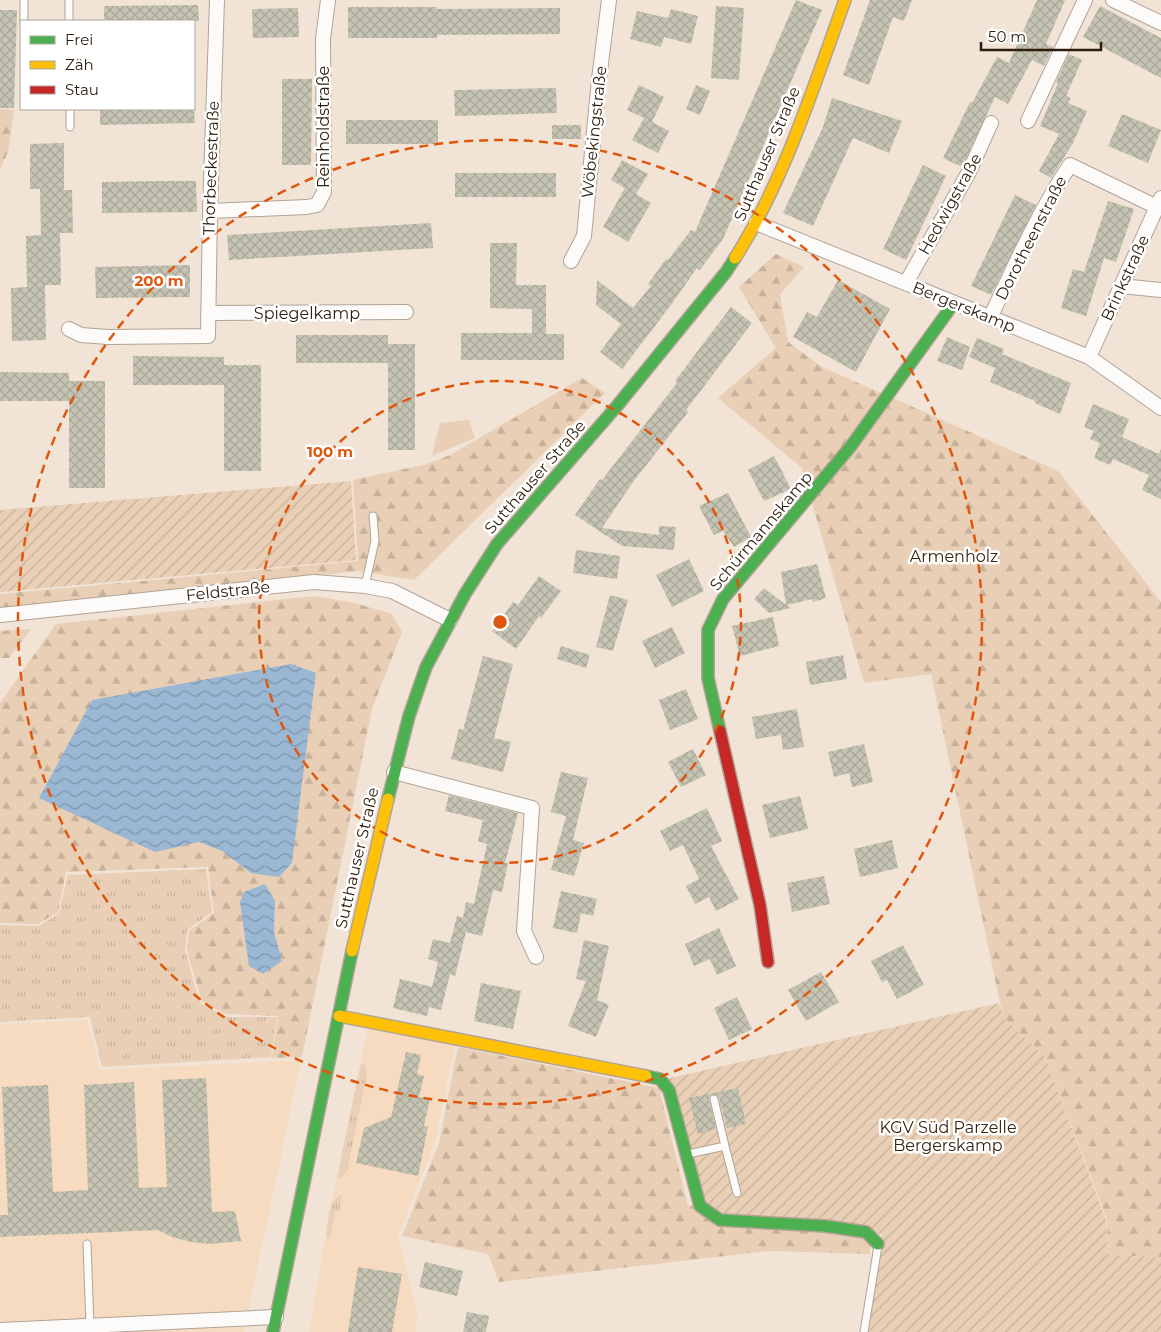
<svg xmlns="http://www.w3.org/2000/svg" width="1161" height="1332" font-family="Montserrat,sans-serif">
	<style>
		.built { fill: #f7dbc0 }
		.grass { fill: url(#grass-tufts) }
		.forest { fill: url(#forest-firs); fill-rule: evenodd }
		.park { fill: #e9cfb5 }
		.garden { fill: url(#garden-furrows) }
		.water { fill: url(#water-waves) }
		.building { fill: url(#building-cross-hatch) }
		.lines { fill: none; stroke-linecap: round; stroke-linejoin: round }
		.lane-casing { stroke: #b1a395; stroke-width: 9 }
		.street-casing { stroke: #b1a395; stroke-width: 16 }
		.fast-casing { stroke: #b1a395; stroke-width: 14 }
		.slow-casing { stroke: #b1a395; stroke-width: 14 }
		.jam-casing { stroke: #b1a395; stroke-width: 14 }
		.lane { stroke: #fdfbf9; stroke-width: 7 }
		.street { stroke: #fdfbf9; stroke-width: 14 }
		.fast { stroke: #4caf50; stroke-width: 11 }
		.slow { stroke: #ffc107; stroke-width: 11 }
		.jam { stroke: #c62828; stroke-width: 11 }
		.ring { fill: none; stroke: #df560c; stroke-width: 2.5; stroke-dasharray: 9 6 }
		.labels { text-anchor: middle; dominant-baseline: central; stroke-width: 5; stroke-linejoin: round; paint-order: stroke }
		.street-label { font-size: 16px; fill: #2d1d0c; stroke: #fff }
		.park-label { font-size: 16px; fill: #38240f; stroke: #fff }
		.centre { fill: #df560c; stroke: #fff; stroke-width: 2.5 }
		.ring-label { font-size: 15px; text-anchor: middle; font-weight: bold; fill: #df560c; stroke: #fff; stroke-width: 5; stroke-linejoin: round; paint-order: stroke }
	</style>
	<defs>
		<pattern id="grass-tufts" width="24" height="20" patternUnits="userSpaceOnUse" patternTransform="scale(1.25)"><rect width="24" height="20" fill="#e9cfb5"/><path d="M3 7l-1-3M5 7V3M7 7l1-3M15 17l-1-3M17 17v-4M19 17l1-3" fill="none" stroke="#c8b19a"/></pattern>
		<pattern id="forest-firs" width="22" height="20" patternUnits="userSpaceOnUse" patternTransform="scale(1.25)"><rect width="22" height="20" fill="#e9cfb5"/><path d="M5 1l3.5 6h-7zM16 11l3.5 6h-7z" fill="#c8b19a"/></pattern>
		<pattern id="garden-furrows" width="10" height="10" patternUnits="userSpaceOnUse" patternTransform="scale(1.25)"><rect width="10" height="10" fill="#e9cfb5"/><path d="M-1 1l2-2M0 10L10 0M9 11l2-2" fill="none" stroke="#c8b19a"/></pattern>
		<pattern id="water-waves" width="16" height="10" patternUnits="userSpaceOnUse" patternTransform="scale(1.25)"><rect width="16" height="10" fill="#9ab8d3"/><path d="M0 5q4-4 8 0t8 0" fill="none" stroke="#7e95aa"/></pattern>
		<pattern id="building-cross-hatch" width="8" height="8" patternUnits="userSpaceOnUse" patternTransform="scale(1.25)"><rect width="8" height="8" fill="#c5c3b2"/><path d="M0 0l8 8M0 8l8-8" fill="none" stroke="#aaa798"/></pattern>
	</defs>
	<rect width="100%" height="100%" fill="#f1e3d5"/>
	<!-- built -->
	<path class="built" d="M 87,1020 L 100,1070 L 301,1060 L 244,1332 L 0,1332 L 0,1024 Z
		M 368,1028 L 455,1043 L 435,1142 L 398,1236 L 418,1315 L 415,1332 L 309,1332 L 331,1206 Z"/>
	<!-- grass -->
	<path class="grass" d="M 206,869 L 212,912 L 187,930 L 185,951 L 200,1003 L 226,1017 L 277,1017 L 271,1057 L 102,1067 L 90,1017 L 0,1022 L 0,925 L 39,926 L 59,913 L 68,875 Z
		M 361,1063 L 365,1065 L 367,1074 L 347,1172 L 341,1178 L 337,1178 Z
		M 340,1195 L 342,1195 L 339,1211 L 335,1211 L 330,1238 L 326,1237 C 328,1224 328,1202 340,1195 Z"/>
	<!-- forest -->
	<path class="forest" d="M 0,109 L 14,110 L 8,152 L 0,169 Z
		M 776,254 L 804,267 L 780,294 L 788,342 L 822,367 L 1058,471 L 1161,602 L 1161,1257 L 1108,1255 L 1107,1219 L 1045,1057 L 1003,1017 L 931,674 L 864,683 L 802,468 L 718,398 L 776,348 L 739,287 Z
		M 582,378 L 605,393 L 414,580 L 358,571 L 0,608 L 0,594 L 358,561 L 353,480 L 427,464 L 450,455 Z
		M 314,596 L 355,603 L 392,614 L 402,632 L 372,709 L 302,1057 L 272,1058 L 278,1016 L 226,1014 L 202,1002 L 187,951 L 189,931 L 214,913 L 208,867 L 66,872 L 58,912 L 38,924 L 0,923 L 0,703 L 56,624 ZM 199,842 L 292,863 L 251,873 L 222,851 ZM 265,884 L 275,901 L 274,932 Z
		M 31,629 L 9,658 L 0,658 L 0,631 Z
		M 458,1047 L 659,1088 L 688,1206 L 821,1189 L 869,1185 L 870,1254 L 769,1251 L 499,1282 L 488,1254 L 402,1236 L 439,1143 Z"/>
	<!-- park -->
	<path class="park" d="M 469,420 L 475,438 L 432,456 L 440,423 Z"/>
	<!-- garden -->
	<path class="garden" d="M 351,481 L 356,560 L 0,592 L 0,510 Z
		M 999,1003 L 1003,1017 L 1045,1057 L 1106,1220 L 1108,1255 L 1161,1257 L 1161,1332 L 865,1332 L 882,1234 L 721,1219 L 701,1205 L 666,1079 Z"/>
	<!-- water -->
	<path class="water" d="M 291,664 L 316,673 L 292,863 L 279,877 L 251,873 L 222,851 L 199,842 L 155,852 L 39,798 L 92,700 Z
		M 265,884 L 275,901 L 274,932 L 282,961 L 263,974 L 249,966 L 240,902 L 244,892 Z"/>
	<!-- building -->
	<path class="building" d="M 796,0 L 822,10 L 723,239 L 700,270 L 697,268 L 671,305 L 622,369 L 600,352 L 621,324 L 596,305 L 597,280 L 633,308 L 651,286 L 648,284 L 666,259 L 668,260 L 691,230 L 695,232 Z
		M 870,0 L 912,0 L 904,21 L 893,17 L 869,85 L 843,75 Z
		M 1037,0 L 1065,0 L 1046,44 L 1053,47 L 1044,66 L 1032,60 L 1008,104 L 995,97 L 962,167 L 943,158 L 970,102 L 972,103 L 997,57 L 1009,63 Z
		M 198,5 L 199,21 L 104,21 L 104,6 Z
		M 716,6 L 744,8 L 739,80 L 711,78 Z
		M 1100,6 L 1161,38 L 1161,78 L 1083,37 Z
		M 348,7 L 437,7 L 437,9 L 560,8 L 560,34 L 437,35 L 437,38 L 348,38 Z
		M 298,8 L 299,37 L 253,38 L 252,9 Z
		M 671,9 L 698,16 L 691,44 L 664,37 L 661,47 L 630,39 L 637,11 L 668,18 Z
		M 0,10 L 17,10 L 14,108 L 0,108 Z
		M 1069,54 L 1082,60 L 1066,96 L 1071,98 L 1068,103 L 1087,111 L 1073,143 L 1051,178 L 1039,171 L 1059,134 L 1040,126 L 1058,83 L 1056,82 Z
		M 282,79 L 312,79 L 311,165 L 282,165 Z
		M 639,85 L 664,97 L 652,122 L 669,131 L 658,153 L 632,140 L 644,118 L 627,110 Z
		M 696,85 L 710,91 L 700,115 L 686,109 Z
		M 556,88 L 557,113 L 455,116 L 454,90 Z
		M 832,98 L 902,121 L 889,153 L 853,138 L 813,226 L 783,213 L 823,127 Z
		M 100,109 L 194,109 L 195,123 L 100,125 Z
		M 1122,114 L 1161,130 L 1148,163 L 1108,146 Z
		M 346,120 L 438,120 L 438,144 L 346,144 Z
		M 552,125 L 581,125 L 581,139 L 552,139 Z
		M 64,143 L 64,190 L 72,190 L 73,233 L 60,233 L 61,285 L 45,285 L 46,340 L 12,341 L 11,288 L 27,287 L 26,236 L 41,235 L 40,189 L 30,189 L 30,144 Z
		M 622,160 L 648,174 L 636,194 L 651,203 L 628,242 L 603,227 L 625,188 L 611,180 Z
		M 923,165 L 946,176 L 906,260 L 883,249 Z
		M 455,173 L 556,173 L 556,197 L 455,197 Z
		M 161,181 L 196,181 L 197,212 L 102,213 L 102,182 Z
		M 1015,195 L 1036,205 L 991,295 L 971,286 Z
		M 1108,201 L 1134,209 L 1116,262 L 1104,258 L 1086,316 L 1061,308 L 1073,269 L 1084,272 Z
		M 431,223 L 433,248 L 229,260 L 227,235 Z
		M 490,243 L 517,243 L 516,285 L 546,285 L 546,334 L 564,334 L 564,360 L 461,360 L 461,333 L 532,333 L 532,309 L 490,308 Z
		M 190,265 L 190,297 L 96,298 L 95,267 Z
		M 838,280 L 890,309 L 856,372 L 793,337 L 807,312 L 817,317 Z
		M 731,307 L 752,323 L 686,410 L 688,412 L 633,482 L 602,528 L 659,535 L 659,526 L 676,527 L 674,550 L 622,546 L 575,515 L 600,479 L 602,480 L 677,383 L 675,381 Z
		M 296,335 L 388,335 L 388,344 L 415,344 L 415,450 L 388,450 L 388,363 L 296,363 Z
		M 947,337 L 970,347 L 962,370 L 937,361 Z
		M 977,338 L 1004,349 L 1002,354 L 1071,383 L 1060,414 L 1035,403 L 1035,401 L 990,382 L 995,368 L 969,357 Z
		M 133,356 L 224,357 L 224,365 L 261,365 L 261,471 L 224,471 L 224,385 L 133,385 Z
		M 0,372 L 69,373 L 69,381 L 105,381 L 105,488 L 69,488 L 69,401 L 0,401 Z
		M 1093,404 L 1129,419 L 1122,437 L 1159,454 L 1161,449 L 1161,499 L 1142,490 L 1149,475 L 1113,459 L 1110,465 L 1094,458 L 1100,443 L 1090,439 L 1094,431 L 1084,427 Z
		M 774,456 L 791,489 L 764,501 L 748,470 Z
		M 728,493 L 751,537 L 734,547 L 723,531 L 714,535 L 699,506 Z
		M 576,550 L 620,556 L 617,579 L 573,573 Z
		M 689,559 L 704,591 L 672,607 L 656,575 Z
		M 817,564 L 826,598 L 813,602 L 812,599 L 787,605 L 791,608 L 769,613 L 754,599 L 764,588 L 786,605 L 781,572 Z
		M 539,576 L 561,591 L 541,618 L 539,616 L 516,649 L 492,631 L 513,602 L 518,605 Z
		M 610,595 L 628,600 L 613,651 L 596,647 Z
		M 773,617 L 779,646 L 740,656 L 732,626 Z
		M 672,627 L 685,653 L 655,668 L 642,641 Z
		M 561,646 L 590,655 L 586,668 L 557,659 Z
		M 843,655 L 847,679 L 810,685 L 806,662 Z
		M 483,656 L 513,664 L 494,738 L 511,742 L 503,772 L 451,759 L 459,729 L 463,730 Z
		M 686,689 L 698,719 L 670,730 L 659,700 Z
		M 797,709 L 804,747 L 783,750 L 781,735 L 756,739 L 752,717 Z
		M 864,744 L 873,782 L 852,787 L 849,773 L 834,777 L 828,752 Z
		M 693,749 L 706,775 L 681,787 L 668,762 Z
		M 561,772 L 588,778 L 573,840 L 584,843 L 574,876 L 551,870 L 566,816 L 551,812 Z
		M 449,795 L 518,813 L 505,863 L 508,863 L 502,892 L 493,890 L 482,936 L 466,932 L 455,976 L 450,974 L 441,1010 L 429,1007 L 427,1016 L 393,1008 L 400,979 L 432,987 L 438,962 L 428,959 L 433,939 L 450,943 L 457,916 L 463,918 L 466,902 L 474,904 L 487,844 L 478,841 L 483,820 L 445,811 Z
		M 800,796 L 808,829 L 770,838 L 762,805 Z
		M 707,808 L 722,841 L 711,846 L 739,899 L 716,911 L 709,897 L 695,904 L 686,886 L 699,879 L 683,845 L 670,851 L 660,831 Z
		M 892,840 L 898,868 L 860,877 L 854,849 Z
		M 824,876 L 830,904 L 792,912 L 787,883 Z
		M 561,891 L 597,899 L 593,916 L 581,913 L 577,933 L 553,928 Z
		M 719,928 L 736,966 L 717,975 L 710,959 L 694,966 L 685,944 Z
		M 584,940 L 609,946 L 597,1000 L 609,1005 L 596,1037 L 568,1026 L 586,981 L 576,979 Z
		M 903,945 L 924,985 L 897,999 L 887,980 L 882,982 L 871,961 Z
		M 821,972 L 839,1002 L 806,1021 L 788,990 Z
		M 481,983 L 521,991 L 513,1029 L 474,1021 Z
		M 737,997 L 752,1029 L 729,1040 L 714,1008 Z
		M 406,1052 L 421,1055 L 417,1074 L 424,1076 L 419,1097 L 430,1099 L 424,1126 L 428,1127 L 418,1176 L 356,1163 L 364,1128 L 391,1117 Z
		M 206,1078 L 212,1212 L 235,1211 L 241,1241 L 210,1244 L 191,1242 L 172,1237 L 158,1230 L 0,1237 L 0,1215 L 8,1215 L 2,1087 L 48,1085 L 53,1192 L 88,1190 L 84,1085 L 134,1082 L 139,1188 L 167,1187 L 162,1080 Z
		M 738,1088 L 746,1124 L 727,1128 L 719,1097 L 713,1094 L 710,1096 L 709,1100 L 716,1129 L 698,1134 L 689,1098 Z
		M 425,1262 L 463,1271 L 457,1296 L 419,1287 Z
		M 358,1267 L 402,1274 L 392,1332 L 348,1332 Z
		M 467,1312 L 489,1316 L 486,1332 L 463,1332 Z"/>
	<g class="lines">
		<defs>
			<path id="lane" d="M 69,0 L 69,21
				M 24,21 L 24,0
				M 70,109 L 70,127
				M 365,586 L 375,541 L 373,516
				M 725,1146 L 737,1193
				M 688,1154 L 725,1146 L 714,1099
				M 87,1244 L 90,1326
				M 864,1332 L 878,1246"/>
			<path id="street" d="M 1113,0 L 1161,23
				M 1028,121 L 1085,0
				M 210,211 L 307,207 L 317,205 L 324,192 L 323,39 L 328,0
				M 756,223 L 1089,357 L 1161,408
				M 571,261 L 584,236 L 599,79 L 609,0
				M 906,283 L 969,172 L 991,123
				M 1121,286 L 1161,290
				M 208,313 L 406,312
				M 990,318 C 1015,265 1038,213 1070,165 L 1157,207
				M 69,329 L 81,335 L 108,337 L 208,336 L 210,211 L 217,0
				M 1089,357 L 1161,198
				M 0,615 L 314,582 L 365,586 L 392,591 L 450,620
				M 394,772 L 532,808 L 524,931 L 536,957
				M 0,1330 L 276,1317"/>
			<path id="fast" d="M 720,731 L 708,678 L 708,630 L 723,599 L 851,446 L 954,303
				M 388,799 L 409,716 L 426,667 L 465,594 L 497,544 L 617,406 L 726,272 L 735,258
				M 646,1076 L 660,1079 L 669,1090 L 700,1206 L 720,1220 L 825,1226 L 866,1232 L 878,1244
				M 273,1332 L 352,951"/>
			<path id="slow" d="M 735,258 C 785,179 813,88 845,0
				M 352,951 L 388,799
				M 339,1016 L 646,1076"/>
			<path id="jam" d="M 720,731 L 760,905 L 768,962"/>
		</defs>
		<!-- lane casing -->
		<use href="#lane" class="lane-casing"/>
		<!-- street casing -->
		<use href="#street" class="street-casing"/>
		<!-- fast casing -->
		<use href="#fast" class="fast-casing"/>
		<!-- slow casing -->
		<use href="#slow" class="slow-casing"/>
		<!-- jam casing -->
		<use href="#jam" class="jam-casing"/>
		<!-- lane -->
		<use href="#lane" class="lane"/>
		<!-- street -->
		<use href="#street" class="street"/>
		<!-- fast -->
		<use href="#fast" class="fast"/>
		<!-- slow -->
		<use href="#slow" class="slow"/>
		<!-- jam -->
		<use href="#jam" class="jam"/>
	</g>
	<!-- distance rings -->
	<g class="ring">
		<circle cx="500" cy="622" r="241"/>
		<circle cx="500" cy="622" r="482"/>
	</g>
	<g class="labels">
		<!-- street labels -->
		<g class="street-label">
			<text transform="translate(323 127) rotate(-90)">Reinholdstraße</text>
			<text transform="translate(594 132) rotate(-84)">Wöbekingstraße</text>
			<text transform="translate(767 154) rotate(-67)">Sutthauser Straße</text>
			<text transform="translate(211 168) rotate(-88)">Thorbeckestraße</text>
			<text transform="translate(950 204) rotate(-61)">Hedwigstraße</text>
			<text transform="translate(1031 238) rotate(-63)">Dorotheenstraße</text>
			<text transform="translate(1125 278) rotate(-65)">Brinkstraße</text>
			<text transform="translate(964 307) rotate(22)">Bergerskamp</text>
			<text x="307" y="313">Spiegelkamp</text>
			<text transform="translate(535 477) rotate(-49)">Sutthauser Straße</text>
			<text transform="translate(761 531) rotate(-50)">Schürmannskamp</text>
			<text transform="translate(228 591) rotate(-6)">Feldstraße</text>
			<text transform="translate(357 858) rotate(-77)">Sutthauser Straße</text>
		</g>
		<!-- park labels -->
		<g class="park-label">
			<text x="954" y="556">Armenholz</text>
			<text x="948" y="1127">KGV Süd Parzelle<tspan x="948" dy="18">Bergerskamp</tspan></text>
		</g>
	</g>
	<circle cx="500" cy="622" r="8" class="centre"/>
	<g class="ring-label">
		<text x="159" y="286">200 m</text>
		<text x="330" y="457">100 m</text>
	</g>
	<!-- legend -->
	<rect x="20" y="20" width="175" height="90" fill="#ffffff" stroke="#aba59e"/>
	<rect x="30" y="36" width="25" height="8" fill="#4caf50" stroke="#aba59e"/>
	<text x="65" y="45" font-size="15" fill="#2d1d0c">Frei</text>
	<rect x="30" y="61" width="25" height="8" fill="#ffc107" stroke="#aba59e"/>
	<text x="65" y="70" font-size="15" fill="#2d1d0c">Zäh</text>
	<rect x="30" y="86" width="25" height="8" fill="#c62828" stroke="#aba59e"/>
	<text x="65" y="95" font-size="15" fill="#2d1d0c">Stau</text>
	<!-- scale -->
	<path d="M981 42v8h120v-8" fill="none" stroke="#2d1d0c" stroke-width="2.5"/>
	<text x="988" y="42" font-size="15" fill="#2d1d0c" stroke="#ffffff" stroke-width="4" paint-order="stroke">50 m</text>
</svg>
